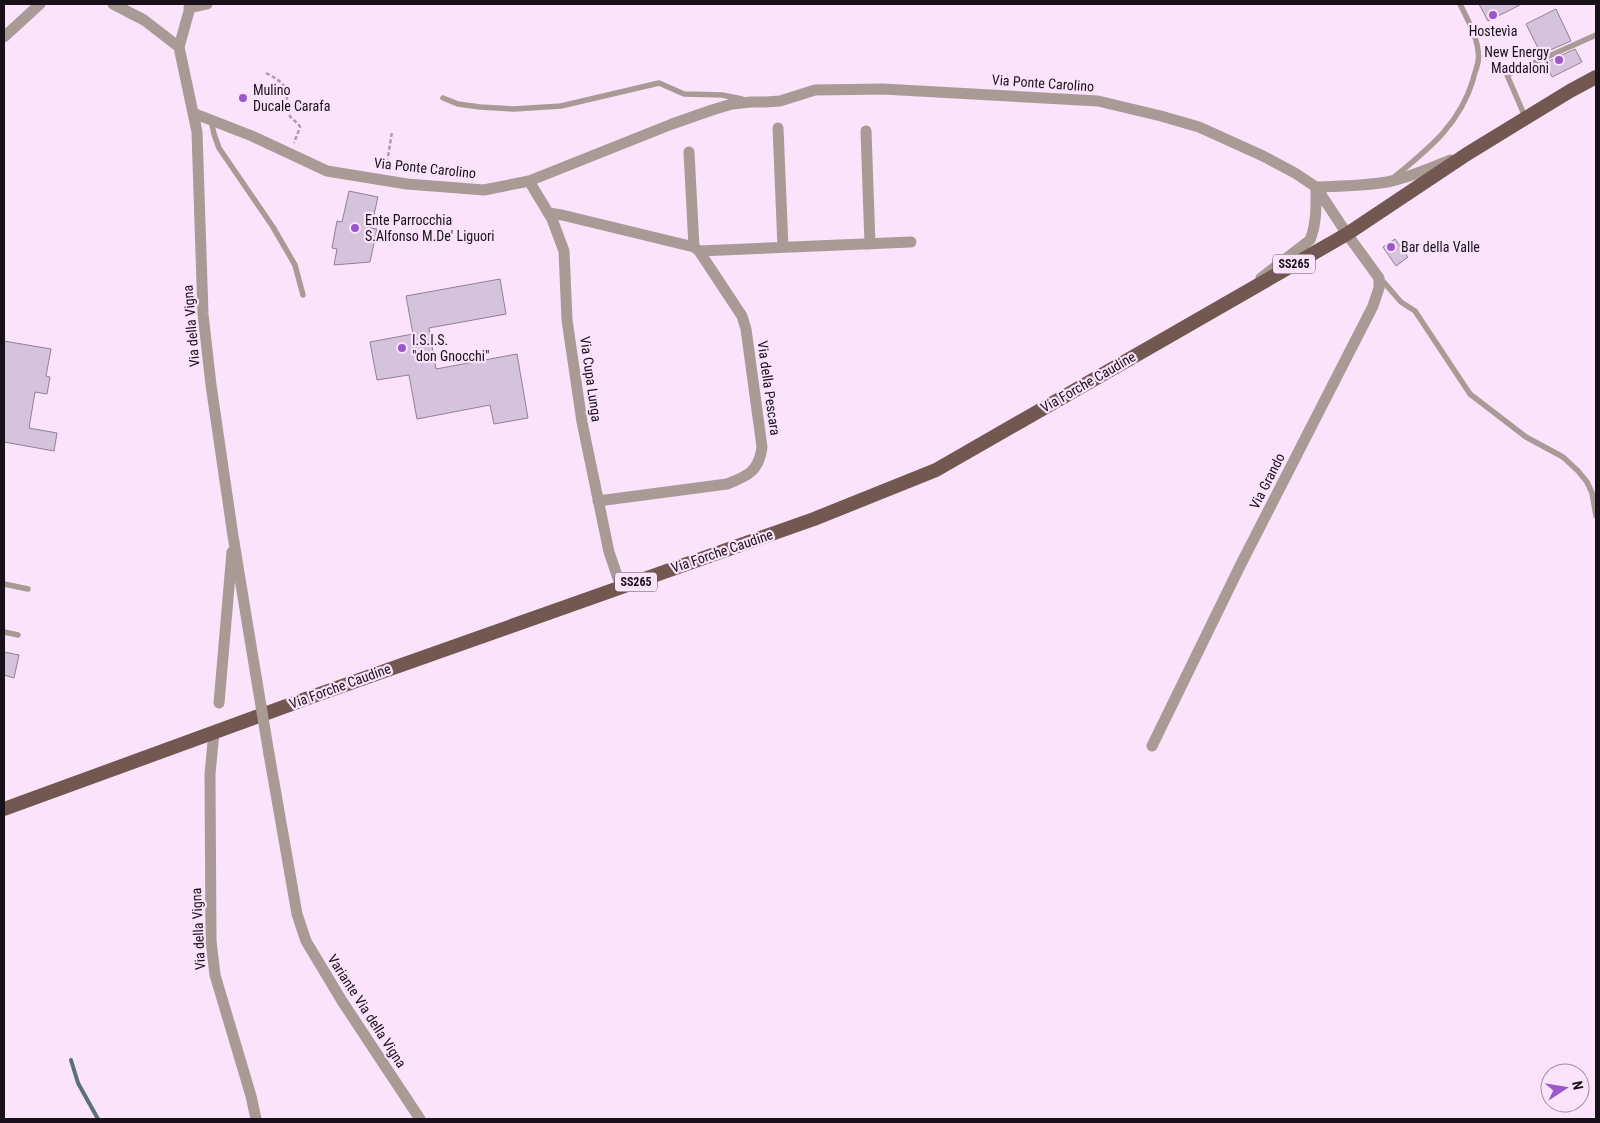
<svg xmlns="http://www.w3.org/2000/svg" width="1600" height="1123" font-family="'Roboto Condensed',sans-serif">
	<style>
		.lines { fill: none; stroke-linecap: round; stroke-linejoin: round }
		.stream { stroke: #587275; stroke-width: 4 }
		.building { fill: #d5c2dc; stroke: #918098 }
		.path { stroke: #ac9aad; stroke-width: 2.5; stroke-dasharray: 4 2.5; stroke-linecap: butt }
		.service { stroke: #aa9a96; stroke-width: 5.5 }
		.minor { stroke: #aa9a96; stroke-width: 11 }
		.primary { stroke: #735751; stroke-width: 14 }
		.minor-bridge { stroke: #aa9a96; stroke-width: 11 }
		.poi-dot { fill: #9c57cb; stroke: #fae3fb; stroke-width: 2 }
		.labels { text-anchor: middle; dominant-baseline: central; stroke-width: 4.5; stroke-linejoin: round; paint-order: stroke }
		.shield { fill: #fae3fb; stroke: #5c505d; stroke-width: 1 }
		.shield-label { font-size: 12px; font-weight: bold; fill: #191119 }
		.poi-label { font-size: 14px; fill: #191119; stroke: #fae3fb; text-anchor: start }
		.street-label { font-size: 14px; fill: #191119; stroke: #fae3fb }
	</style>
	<rect width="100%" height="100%" fill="#fae3fb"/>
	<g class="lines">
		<!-- stream -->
		<path class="stream" d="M 71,1060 L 78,1083 L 98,1119"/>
	</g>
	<!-- building -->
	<path class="building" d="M 1479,4 L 1522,4 L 1488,21 Z
		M 1556,9 L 1571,41 L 1541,54 L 1526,24 Z
		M 1575,49 L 1582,62 L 1552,77 L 1545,63 Z
		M 349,191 L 378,197 L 371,228 L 377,229 L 370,262 L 334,265 L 337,249 L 332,248 L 337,221 L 342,222 Z
		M 1395,239 L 1408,257 L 1396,266 L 1383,247 Z
		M 500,279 L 506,314 L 429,328 L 436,369 L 517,354 L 528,418 L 494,424 L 490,405 L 417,419 L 409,375 L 377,380 L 370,342 L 413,334 L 406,296 Z
		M 4,341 L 51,349 L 46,376 L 50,377 L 47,394 L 35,392 L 29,428 L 57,433 L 54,451 L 4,442 Z
		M 4,652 L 19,655 L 14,678 L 4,675 Z"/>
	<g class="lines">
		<!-- path -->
		<path class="path" d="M 266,73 C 279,80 287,84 287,99 C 287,104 287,108 288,112 C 290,119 297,121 300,127 L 294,143
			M 386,169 L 392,132"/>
		<!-- service -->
		<path class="service" d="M 443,98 L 458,104 L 480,107 L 514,109 L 561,106 L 659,83 L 684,94 L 722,95 L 742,99
			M 1526,119 L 1507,75 L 1596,35
			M 211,120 L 214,134 L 219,148 L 273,227 L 295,265 L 303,295
			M 1392,179 C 1427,150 1459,126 1473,80 C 1474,74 1477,68 1478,62 C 1481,43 1468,20 1460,4
			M 1381,279 L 1401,302 L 1415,311 L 1470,394 L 1526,437 L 1563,457 L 1578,471 L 1587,482 L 1592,493 L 1596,516
			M 4,584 L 28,589
			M 4,632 L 18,635"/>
		<!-- minor -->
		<path class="minor" d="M 113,4 L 144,20 L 179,47
			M 191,4 L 179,47 L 197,132 L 203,314 L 211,385 L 233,536 L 256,676
			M 189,8 L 207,4
			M 4,37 L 40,4
			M 193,113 L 252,136 L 327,171 L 407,184 L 484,190 L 529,181 L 672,124 L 712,110 L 732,104 L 751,102 L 766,102 L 780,101 L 815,90 L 883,89 L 1098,101 L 1161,116 L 1199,127 L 1263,156 L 1295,173 L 1316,187 L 1347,234 L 1379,278 L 1379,288 L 1373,306 L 1241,564 L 1152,746
			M 778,128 L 783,247
			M 866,131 L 870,244
			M 689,152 L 694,247
			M 529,181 L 552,219 L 564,251 L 567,320 L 582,422 L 609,552 L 621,587
			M 1316,187 C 1340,186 1364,186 1387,182 C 1409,178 1430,168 1451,160
			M 548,213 L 562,215 L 694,247 L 699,251 L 742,316 L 746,329 L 762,447 C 759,471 748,476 727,484 L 598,501
			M 699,251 L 911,242
			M 1261,278 L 1310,240 C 1317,223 1316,205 1316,187
			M 219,703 L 232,552
			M 214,732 L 210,774 L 211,941 L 215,975 L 251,1096 L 256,1119
			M 269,754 L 297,914 L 306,941 L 342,1001 L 420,1119"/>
		<!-- primary -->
		<path class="primary" d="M 4,809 L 311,697 L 814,519 L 936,470 L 1347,234 L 1467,154 L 1570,91 L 1596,77"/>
		<!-- minor-bridge -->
		<path class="minor-bridge" d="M 256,676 L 269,754"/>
	</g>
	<!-- markers -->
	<g class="poi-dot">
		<circle cx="1493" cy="15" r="5"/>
		<circle cx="1559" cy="60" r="5"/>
		<circle cx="243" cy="98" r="5"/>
		<circle cx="355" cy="228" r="5"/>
		<circle cx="1391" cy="247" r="5"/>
		<circle cx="402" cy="348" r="5"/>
	</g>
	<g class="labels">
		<!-- shield labels -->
		<g class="shield">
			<rect x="1273" y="254.5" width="42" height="19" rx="4"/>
			<rect x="615" y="572.5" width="42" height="19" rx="4"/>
		</g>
		<g class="shield-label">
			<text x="1294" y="264">SS265</text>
			<text x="636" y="582">SS265</text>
		</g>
		<!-- poi labels -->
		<g class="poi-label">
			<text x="1493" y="31" text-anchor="middle">Hostevìa</text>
			<text x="1549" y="52" text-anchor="end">New Energy<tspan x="1549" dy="16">Maddaloni</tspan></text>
			<text x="253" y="90">Mulino<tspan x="253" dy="16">Ducale Carafa</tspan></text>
			<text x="365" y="220">Ente Parrocchia<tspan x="365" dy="16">S.Alfonso M.De' Liguori</tspan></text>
			<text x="1401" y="247">Bar della Valle</text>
			<text x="412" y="340">I.S.I.S.<tspan x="412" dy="16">"don Gnocchi"</tspan></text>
		</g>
		<!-- street labels -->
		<g class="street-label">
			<text transform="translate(1043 83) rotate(4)">Via Ponte Carolino</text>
			<text transform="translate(425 168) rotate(6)">Via Ponte Carolino</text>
			<text transform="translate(191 326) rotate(-95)">Via della Vigna</text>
			<text transform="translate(591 379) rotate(82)">Via Cupa Lunga</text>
			<text transform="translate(1088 382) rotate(-30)">Via Forche Caudine</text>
			<text transform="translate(769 388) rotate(82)">Via della Pescara</text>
			<text transform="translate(1267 481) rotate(-63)">Via Grando</text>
			<text transform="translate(722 551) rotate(-19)">Via Forche Caudine</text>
			<text transform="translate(340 686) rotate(-20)">Via Forche Caudine</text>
			<text transform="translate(198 929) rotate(-93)">Via della Vigna</text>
			<text transform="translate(367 1011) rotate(57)">Variante Via della Vigna</text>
		</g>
	</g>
	<!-- border -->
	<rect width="1600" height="1123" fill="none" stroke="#191119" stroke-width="10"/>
	<!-- north arrow -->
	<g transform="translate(1565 1088) rotate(78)"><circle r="24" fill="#fae3fb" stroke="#a08fa1"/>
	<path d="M0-4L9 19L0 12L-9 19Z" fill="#9c57cb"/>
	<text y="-8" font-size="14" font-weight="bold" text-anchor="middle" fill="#191119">N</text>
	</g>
</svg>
